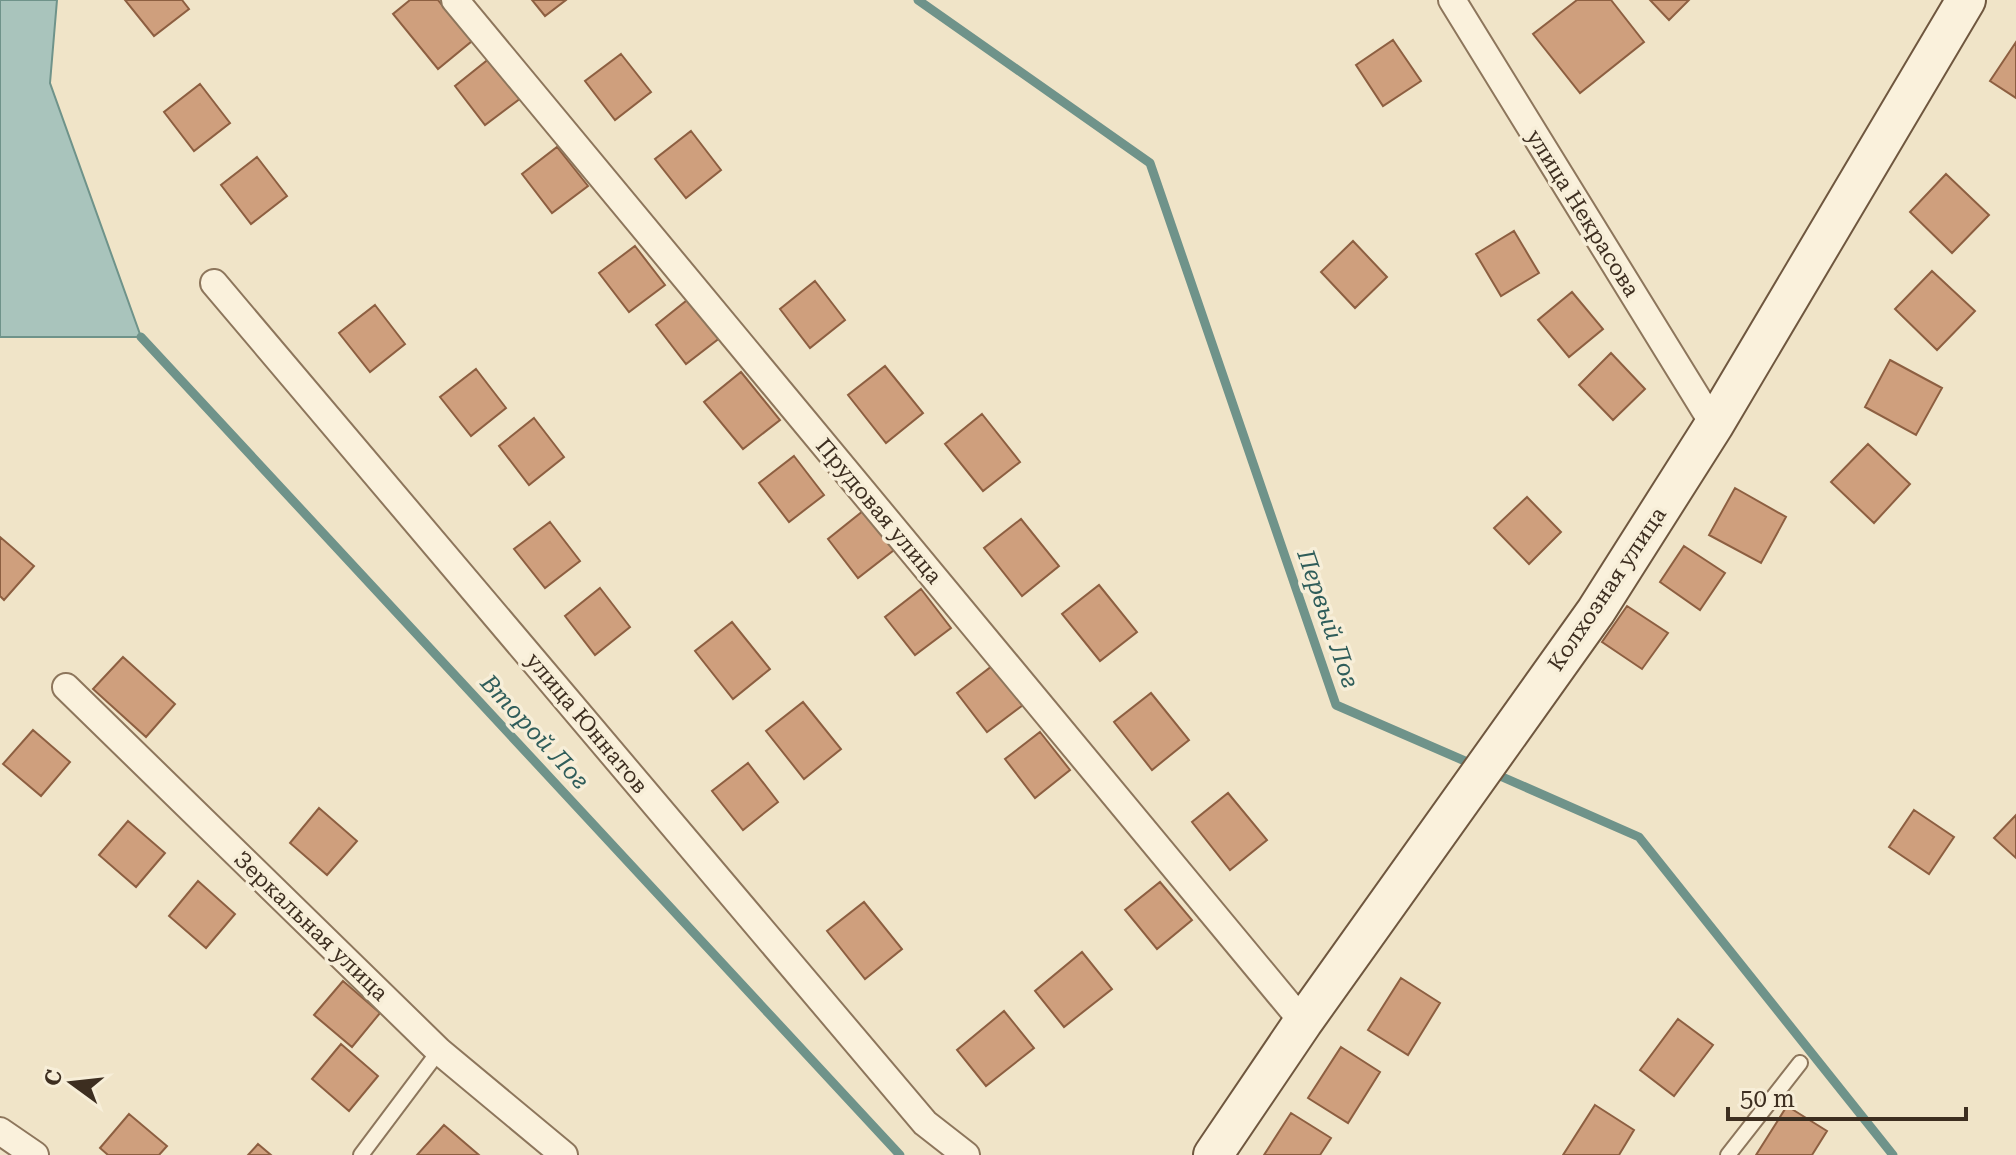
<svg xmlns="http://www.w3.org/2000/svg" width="2016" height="1155" font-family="'Roboto Serif',serif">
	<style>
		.water { fill: #a9c4bc; stroke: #6f938a; stroke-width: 2 }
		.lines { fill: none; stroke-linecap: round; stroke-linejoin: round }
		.stream { stroke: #6f938a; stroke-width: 9 }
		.building { fill: #cf9f7d; stroke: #8d5f41; stroke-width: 2 }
		.lane-casing { stroke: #8d765c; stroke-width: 18 }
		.street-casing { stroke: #8d765c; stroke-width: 30 }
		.secondary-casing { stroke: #6f573f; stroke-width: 42 }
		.lane { stroke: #faf1dc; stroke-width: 14 }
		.street { stroke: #faf1dc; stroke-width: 26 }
		.secondary { stroke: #faf1dc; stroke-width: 38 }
		.labels { text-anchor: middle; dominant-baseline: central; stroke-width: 7; stroke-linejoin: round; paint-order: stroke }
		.street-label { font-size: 22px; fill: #3d2e20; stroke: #f7eed8 }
		.water-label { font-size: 24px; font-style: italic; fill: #2f5d5a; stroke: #f7eed8 }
	</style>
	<rect width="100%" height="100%" fill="#f0e4c8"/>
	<!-- water -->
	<path class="water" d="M 0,0 L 57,0 L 50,83 L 141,337 L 0,337 Z"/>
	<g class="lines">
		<!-- stream -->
		<path class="stream" d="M 918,0 L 1150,163 L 1336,705 L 1474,765
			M 141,337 L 900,1155
			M 1491,772 L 1639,837 L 1893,1155"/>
	</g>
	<!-- building -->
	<path class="building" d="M 125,0 L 182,0 L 189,9 L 154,36 Z
		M 410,0 L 438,0 L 472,41 L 438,69 L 393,14 Z
		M 532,0 L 566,0 L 545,16 Z
		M 1577,0 L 1611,0 L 1644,42 L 1580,93 L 1533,34 Z
		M 1650,0 L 1689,0 L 1669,20 Z
		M 1393,40 L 1421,81 L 1383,106 L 1356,65 Z
		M 2016,42 L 2016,98 L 1990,81 Z
		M 621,54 L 651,92 L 615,120 L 585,81 Z
		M 490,58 L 521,98 L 485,125 L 455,86 Z
		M 200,84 L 230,123 L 194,151 L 164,112 Z
		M 691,131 L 721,170 L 686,198 L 655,159 Z
		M 557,147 L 588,186 L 552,213 L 522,174 Z
		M 257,157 L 287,196 L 251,224 L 221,185 Z
		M 1946,174 L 1989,215 L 1952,253 L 1910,212 Z
		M 1514,231 L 1539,273 L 1501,296 L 1476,254 Z
		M 1353,241 L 1387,277 L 1355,308 L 1321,272 Z
		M 635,246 L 665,285 L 629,312 L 599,273 Z
		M 1932,271 L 1975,311 L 1937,350 L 1895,309 Z
		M 815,281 L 845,320 L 810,348 L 780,309 Z
		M 1572,292 L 1603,329 L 1569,357 L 1538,320 Z
		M 691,297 L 721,337 L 686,364 L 656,325 Z
		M 375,305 L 405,344 L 370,372 L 339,333 Z
		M 1611,353 L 1645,389 L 1613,420 L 1579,385 Z
		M 1890,360 L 1942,388 L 1916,435 L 1865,407 Z
		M 885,366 L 923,413 L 886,443 L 848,395 Z
		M 476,369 L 506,408 L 471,436 L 440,397 Z
		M 741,372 L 780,420 L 743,449 L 704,402 Z
		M 982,414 L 1020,462 L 983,491 L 945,444 Z
		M 534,418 L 564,457 L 529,485 L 499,446 Z
		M 1868,444 L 1910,484 L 1874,523 L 1831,482 Z
		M 794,456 L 824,495 L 789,522 L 759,483 Z
		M 1735,488 L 1786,517 L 1761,563 L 1709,535 Z
		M 1527,497 L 1561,532 L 1529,564 L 1494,528 Z
		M 863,511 L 894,550 L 858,578 L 828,539 Z
		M 1021,519 L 1059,566 L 1022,596 L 984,548 Z
		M 550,522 L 580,561 L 545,588 L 514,549 Z
		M 0,537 L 34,566 L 4,600 L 0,596 Z
		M 1684,546 L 1725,573 L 1700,610 L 1660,582 Z
		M 1099,585 L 1137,632 L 1100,661 L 1062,614 Z
		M 600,588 L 630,627 L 595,655 L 565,616 Z
		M 921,589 L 951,628 L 915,655 L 885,617 Z
		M 1627,606 L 1668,633 L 1642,669 L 1602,642 Z
		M 732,622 L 770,669 L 733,699 L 695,651 Z
		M 123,657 L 175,704 L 146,737 L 93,689 Z
		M 992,666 L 1023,705 L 987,732 L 957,693 Z
		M 1151,693 L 1189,740 L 1152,770 L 1114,722 Z
		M 803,702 L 841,749 L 804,779 L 766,731 Z
		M 33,730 L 70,762 L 41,796 L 3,764 Z
		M 1040,732 L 1070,770 L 1035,798 L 1005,759 Z
		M 748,763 L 778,802 L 743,830 L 712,791 Z
		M 1228,793 L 1267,840 L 1230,870 L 1192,822 Z
		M 319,808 L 357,841 L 327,875 L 290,843 Z
		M 1914,810 L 1954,837 L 1929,874 L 1889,847 Z
		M 2016,815 L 2016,858 L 1994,838 Z
		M 128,821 L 165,853 L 136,887 L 99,855 Z
		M 198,881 L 235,914 L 206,948 L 169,916 Z
		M 1160,882 L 1192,920 L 1157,949 L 1125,910 Z
		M 864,902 L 902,949 L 865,979 L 827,931 Z
		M 1082,952 L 1112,989 L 1064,1027 L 1035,991 Z
		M 1401,978 L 1440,1003 L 1408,1055 L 1368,1030 Z
		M 343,981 L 380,1013 L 352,1047 L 314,1015 Z
		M 1004,1011 L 1034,1048 L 986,1086 L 957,1050 Z
		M 1678,1019 L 1713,1045 L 1674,1096 L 1640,1070 Z
		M 341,1044 L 378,1076 L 349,1111 L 312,1079 Z
		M 1341,1047 L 1380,1072 L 1348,1123 L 1308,1098 Z
		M 1595,1105 L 1634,1130 L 1619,1155 L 1563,1155 Z
		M 1787,1106 L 1827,1131 L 1812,1155 L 1756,1155 Z
		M 1291,1113 L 1331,1138 L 1320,1155 L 1264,1155 Z
		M 129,1114 L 167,1146 L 159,1155 L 108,1155 L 100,1148 Z
		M 444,1125 L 479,1155 L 417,1155 Z
		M 258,1144 L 271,1155 L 248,1155 Z"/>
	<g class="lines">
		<defs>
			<path id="lane" d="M 361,1155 L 439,1051
				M 1728,1155 L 1800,1063"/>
			<path id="street" d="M 455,0 L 1303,1022
				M 1452,0 L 1714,425
				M 214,283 L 925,1123 L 966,1155
				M 66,687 L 439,1051 L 564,1155
				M 0,1131 L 35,1155"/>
			<path id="secondary" d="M 1213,1155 L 1303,1022 L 1596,611 L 1714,425 L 1966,0"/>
		</defs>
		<!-- lane casing -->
		<use href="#lane" class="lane-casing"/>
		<!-- street casing -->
		<use href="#street" class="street-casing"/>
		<!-- secondary casing -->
		<use href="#secondary" class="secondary-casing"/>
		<!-- lane -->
		<use href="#lane" class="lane"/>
		<!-- street -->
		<use href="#street" class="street"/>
		<!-- secondary -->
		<use href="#secondary" class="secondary"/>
	</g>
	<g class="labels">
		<!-- street labels -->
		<g class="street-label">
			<text transform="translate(1583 213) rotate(58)">улица Некрасова</text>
			<text transform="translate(879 511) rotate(50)">Прудовая улица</text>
			<text transform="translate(1607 589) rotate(-56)">Колхозная улица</text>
			<text transform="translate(587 723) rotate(50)">улица Юннатов</text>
			<text transform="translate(311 926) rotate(44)">Зеркальная улица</text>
		</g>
		<!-- water labels -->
		<g class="water-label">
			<text transform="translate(1328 619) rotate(71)">Первый Лог</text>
			<text transform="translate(535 732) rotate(47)">Второй Лог</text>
		</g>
	</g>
	<!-- north arrow -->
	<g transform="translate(72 1083) rotate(285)" stroke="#f7eed8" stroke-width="6" paint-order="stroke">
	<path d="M0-6L14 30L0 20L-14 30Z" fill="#3d2e20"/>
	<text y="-12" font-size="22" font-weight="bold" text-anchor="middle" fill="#3d2e20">С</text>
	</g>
	<!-- scale -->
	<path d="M1728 1107v12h238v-12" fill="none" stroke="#3d2e20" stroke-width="4"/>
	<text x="1740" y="1107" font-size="24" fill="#3d2e20" stroke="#f7eed8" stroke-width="6" paint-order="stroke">50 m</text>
</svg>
